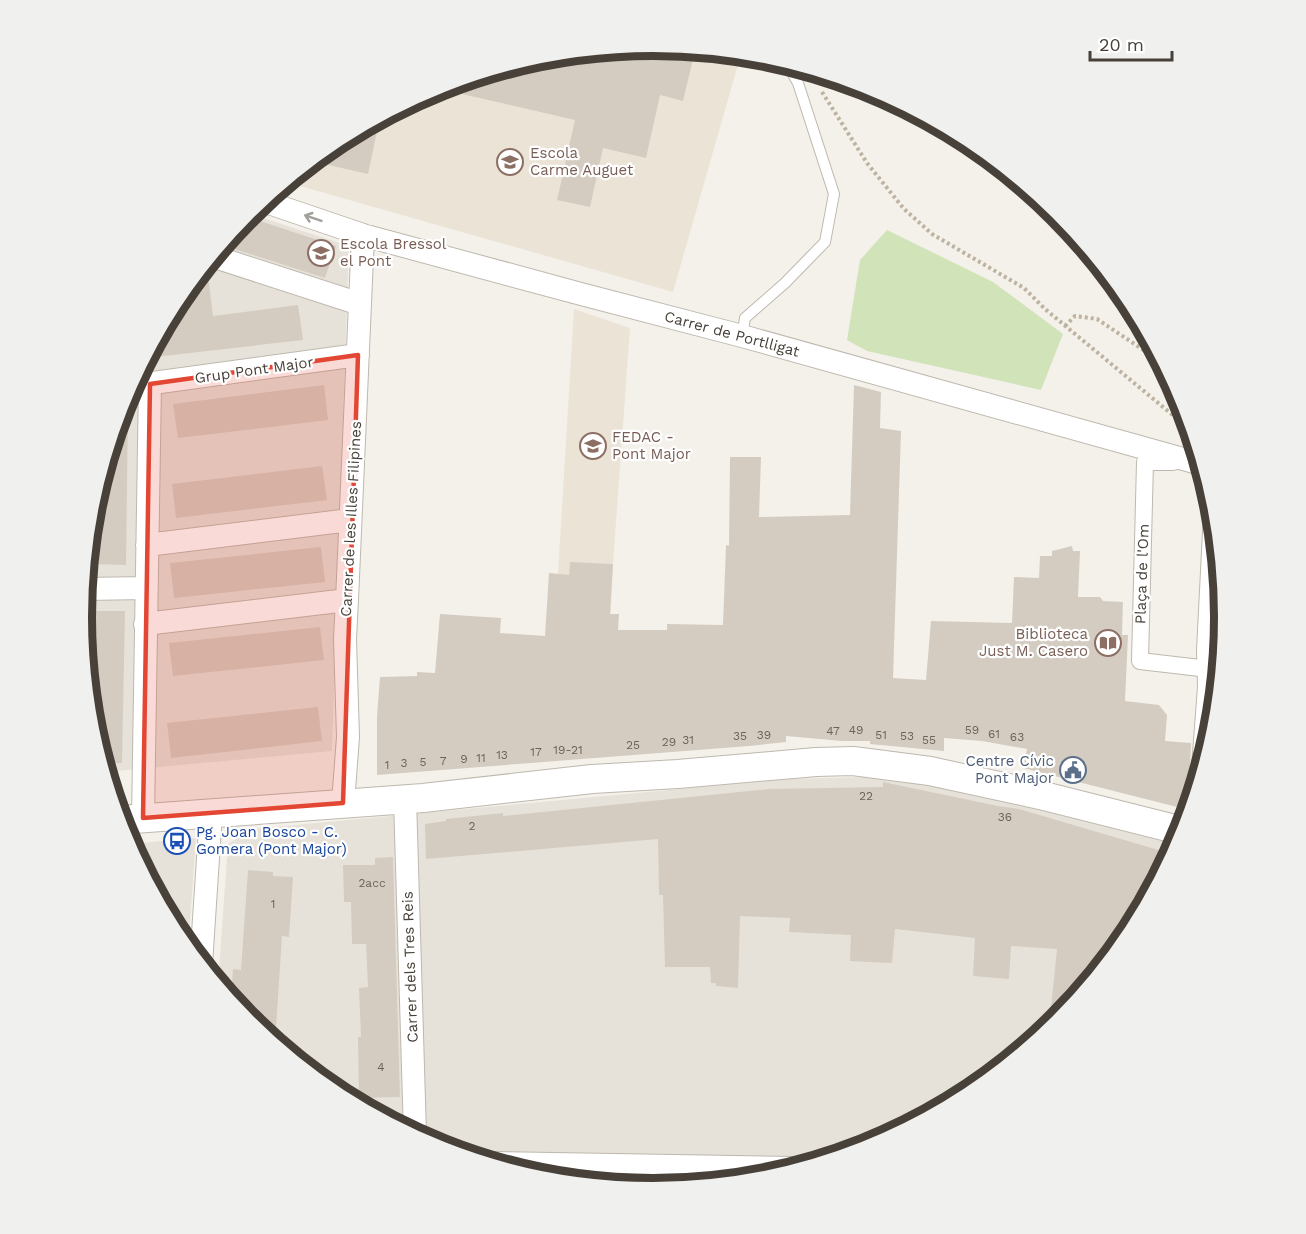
<svg xmlns="http://www.w3.org/2000/svg" width="1306" height="1234" font-family="'Work Sans',sans-serif">
	<style>
		.residential { fill: #e7e2d9 }
		.education { fill: #ebe4d6 }
		.green { fill: #d1e3b8 }
		.building { fill: #d4ccc1 }
		.lines { fill: none; stroke-linecap: round; stroke-linejoin: round }
		.service-casing { stroke: #beb8ae; stroke-width: 12 }
		.pedestrian-casing { stroke: #beb8ae; stroke-width: 18 }
		.minor-casing { stroke: #beb8ae; stroke-width: 24 }
		.tertiary-casing { stroke: #beb8ae; stroke-width: 30 }
		.path { stroke: #beb3a1; stroke-width: 4; stroke-dasharray: 3 3; stroke-linecap: butt }
		.service { stroke: #fff; stroke-width: 10 }
		.pedestrian { stroke: #fff; stroke-width: 16 }
		.minor { stroke: #fff; stroke-width: 22 }
		.tertiary { stroke: #fff; stroke-width: 28 }
		.oneway { stroke: #a3a09c }
		.marked { fill: #e34632; fill-opacity: 0.2; stroke: #e34632; stroke-width: 4.5; stroke-linejoin: round }
		.labels { text-anchor: middle; dominant-baseline: central; stroke-width: 4.5; stroke-linejoin: round; paint-order: stroke }
		.number-label { font-size: 12px; fill: #6a645b }
		.education-label { font-size: 15px; fill: #785e54; stroke: #fff; text-anchor: start }
		.street-label { font-size: 15px; fill: #474139; stroke: #fff }
		.service-label { font-size: 15px; fill: #4e5e75; stroke: #fff; text-anchor: end }
		.transit-label { font-size: 15px; fill: #164399; stroke: #fff; text-anchor: start }
		.rim { fill: none; stroke: #474139; stroke-width: 8 }
	</style>
	<rect width="100%" height="100%" fill="#f4f1eb"/>
	<!-- residential -->
	<path class="residential" d="M 248,213 L 349,246 L 332,751 L 105,772 L 92,728 L 81,617 L 92,505 L 125,398 L 178,299 Z
		M 902,776 L 1177,845 L 1128,935 L 1057,1022 L 971,1093 L 872,1146 L 764,1178 L 653,1189 L 541,1178 L 434,1145 L 335,1092 L 248,1021 L 218,984 L 228,844 L 250,829 L 788,779 Z
		M 196,838 L 188,948 L 177,934 L 129,844 Z"/>
	<!-- education -->
	<path class="education" d="M 653,45 L 741,54 L 673,292 L 286,182 L 336,141 L 434,88 L 542,56 Z
		M 574,309 L 630,328 L 613,564 L 608,668 L 550,705 Z"/>
	<!-- green -->
	<path class="green" d="M 887,230 L 993,282 L 1063,334 L 1041,390 L 867,351 L 847,340 L 860,260 Z"/>
	<!-- building -->
	<path class="building" d="M 651,45 L 694,55 L 683,101 L 660,95 L 646,158 L 603,148 L 590,207 L 557,200 L 575,120 L 436,88 L 542,56 Z
		M 380,117 L 368,174 L 311,161 L 336,141 Z
		M 245,216 L 336,246 L 325,278 L 222,245 Z
		M 204,267 L 207,268 L 213,316 L 298,305 L 303,340 L 146,358 L 178,299 Z
		M 324,385 L 328,420 L 178,438 L 173,404 Z
		M 854,385 L 881,392 L 880,428 L 901,431 L 893,678 L 926,680 L 931,621 L 1012,623 L 1014,577 L 1039,578 L 1040,556 L 1052,556 L 1052,551 L 1072,546 L 1073,551 L 1080,551 L 1078,597 L 1100,597 L 1103,601 L 1123,602 L 1122,635 L 1128,635 L 1125,701 L 1159,705 L 1167,715 L 1165,741 L 1191,743 L 1190,767 L 1191,773 L 1196,778 L 1189,810 L 1023,768 L 1027,749 L 982,741 L 944,738 L 944,751 L 870,744 L 870,741 L 842,741 L 786,736 L 786,742 L 749,746 L 377,775 L 377,716 L 380,677 L 417,676 L 417,672 L 435,673 L 440,614 L 501,618 L 500,633 L 545,636 L 549,573 L 569,575 L 570,562 L 613,564 L 610,614 L 619,614 L 618,630 L 667,630 L 667,624 L 723,625 L 726,545 L 729,546 L 730,457 L 761,457 L 759,517 L 850,515 Z
		M 122,407 L 128,408 L 126,565 L 90,564 L 92,505 Z
		M 322,466 L 327,500 L 176,518 L 172,484 Z
		M 321,547 L 325,582 L 174,598 L 170,563 Z
		M 89,611 L 125,611 L 122,763 L 102,763 L 92,728 L 88,686 Z
		M 320,627 L 324,660 L 173,676 L 169,643 Z
		M 318,707 L 322,741 L 171,758 L 167,723 Z
		M 883,782 L 998,806 L 1019,809 L 1172,854 L 1128,935 L 1057,1022 L 1049,1028 L 1057,949 L 1011,946 L 1009,979 L 973,976 L 975,938 L 895,929 L 892,963 L 850,961 L 851,935 L 789,932 L 790,918 L 740,916 L 738,988 L 716,986 L 716,983 L 711,983 L 710,967 L 665,967 L 663,895 L 659,895 L 658,839 L 426,859 L 425,824 L 446,821 L 446,819 L 503,813 L 503,816 L 769,789 L 883,787 Z
		M 393,857 L 400,1097 L 359,1098 L 358,1037 L 361,1037 L 359,988 L 368,987 L 366,944 L 352,944 L 351,902 L 344,902 L 343,865 L 375,865 L 375,858 Z
		M 248,870 L 273,872 L 273,876 L 293,877 L 289,937 L 282,936 L 275,1043 L 248,1021 L 231,1000 L 233,969 L 241,970 Z"/>
	<g class="lines">
		<defs>
			<path id="service" d="M 742,336 L 745,318 L 785,283 L 825,242 L 834,194 L 798,83 L 787,63"/>
			<path id="pedestrian" d="M 1173,462 L 1145,462 L 1140,661 L 1209,669"/>
			<path id="minor" d="M 263,201 L 363,235 L 581,294 L 742,336 L 1201,464
				M 212,256 L 360,304
				M 131,386 L 358,355
				M 147,545 L 350,520
				M 84,589 L 146,588
				M 145,624 L 347,600
				M 1203,767 L 1209,687 L 1208,650 L 1215,512
				M 405,799 L 415,1135
				M 343,803 L 348,737 L 345,639 L 347,600 L 363,235
				M 143,818 L 150,384
				M 201,964 L 211,813
				M 492,1163 L 795,1168"/>
			<path id="tertiary" d="M 120,820 L 423,798 L 592,779 L 678,774 L 816,762 L 853,761 L 930,771 L 1040,795 L 1183,831"/>
		</defs>
		<!-- service casing -->
		<use href="#service" class="service-casing"/>
		<!-- pedestrian casing -->
		<use href="#pedestrian" class="pedestrian-casing"/>
		<!-- minor casing -->
		<use href="#minor" class="minor-casing"/>
		<!-- tertiary casing -->
		<use href="#tertiary" class="tertiary-casing"/>
		<!-- path -->
		<path class="path" d="M 822,92 L 867,163 L 904,209 L 932,234 L 1024,288 L 1045,309 L 1192,431
			M 1065,326 L 1075,316 L 1097,319 L 1163,363"/>
		<!-- service -->
		<use href="#service" class="service"/>
		<!-- pedestrian -->
		<use href="#pedestrian" class="pedestrian"/>
		<!-- minor -->
		<use href="#minor" class="minor"/>
		<!-- tertiary -->
		<use href="#tertiary" class="tertiary"/>
	</g>
	<!-- one-way arrows -->
	<defs><path id="oneway-shaft" d="M-6 0H5M1.5-3L5.5 0L1.5 3" fill="none" stroke-width="1.6" stroke-linecap="round" stroke-linejoin="round" transform="scale(1.5)"/></defs>
	<use class="oneway" href="#oneway-shaft" transform="translate(313 218) rotate(-161)"/>
	<!-- marked area -->
	<path class="marked" d="M 358,355 L 343,803 L 143,818 L 150,384 Z"/>
	<!-- icons -->
	<defs>
		<symbol id="school-ring" viewBox="-11 -11 22 22"><circle r="9.5" fill="#fff" stroke="#8d6e63" stroke-width="1.5"/><path d="M0-5L7-2L0 1L-7-2ZM-4 1L0 2.5L4 1V4Q0 6-4 4Z" fill="#8d6e63"/></symbol>
		<symbol id="library-ring" viewBox="-11 -11 22 22"><circle r="9.5" fill="#fff" stroke="#8d6e63" stroke-width="1.5"/><path d="M-6-4Q-3-5.5-.7-3.5V5Q-3 3-6 4ZM6-4Q3-5.5 .7-3.5V5Q3 3 6 4Z" fill="#8d6e63"/></symbol>
		<symbol id="civic-ring" viewBox="-11 -11 22 22"><circle r="9.5" fill="#fff" stroke="#5c6f8a" stroke-width="1.5"/><path d="M-.6-6.5H3V-4.5H.6V-3L4-1V1h2V6H-6V1h2V-1L-.6-3ZM-1.2 2.5V6h2.4V2.5Z" fill="#5c6f8a"/></symbol>
		<symbol id="bus-ring" viewBox="-11 -11 22 22"><circle r="9.5" fill="#fff" stroke="#1a4fb4" stroke-width="1.5"/><path d="M-5-6H5V4H4V6H2V4H-2V6H-4V4H-5ZM-3.5-4V0h7V-4ZM-3.5 1.2v1.5H-2V1.2ZM2 1.2v1.5H3.5V1.2Z" fill="#1a4fb4"/></symbol>
	</defs>
	<g fill-rule="evenodd">
		<use href="#school-ring" x="495" y="147" width="30" height="30"/>
		<use href="#school-ring" x="306" y="238" width="30" height="30"/>
		<use href="#school-ring" x="578" y="431" width="30" height="30"/>
		<use href="#library-ring" x="1093" y="628" width="30" height="30"/>
		<use href="#civic-ring" x="1058" y="755" width="30" height="30"/>
		<use href="#bus-ring" x="162" y="826" width="30" height="30"/>
	</g>
	<g class="labels">
		<!-- number labels -->
		<g class="number-label">
			<text x="856" y="730">49</text>
			<text x="972" y="730">59</text>
			<text x="833" y="731">47</text>
			<text x="994" y="734">61</text>
			<text x="764" y="735">39</text>
			<text x="881" y="735">51</text>
			<text x="740" y="736">35</text>
			<text x="907" y="736">53</text>
			<text x="1017" y="737">63</text>
			<text x="688" y="740">31</text>
			<text x="929" y="740">55</text>
			<text x="669" y="742">29</text>
			<text x="633" y="745">25</text>
			<text x="568" y="750">19-21</text>
			<text x="536" y="752">17</text>
			<text x="502" y="755">13</text>
			<text x="481" y="758">11</text>
			<text x="464" y="759">9</text>
			<text x="443" y="761">7</text>
			<text x="423" y="762">5</text>
			<text x="404" y="763">3</text>
			<text x="387" y="765">1</text>
			<text x="866" y="796">22</text>
			<text x="1005" y="817">36</text>
			<text x="472" y="826">2</text>
			<text x="372" y="883">2acc</text>
			<text x="273" y="904">1</text>
			<text x="381" y="1067">4</text>
		</g>
		<!-- education labels -->
		<g class="education-label">
			<text x="530" y="153">Escola<tspan x="530" dy="17">Carme Auguet</tspan></text>
			<text x="340" y="244">Escola Bressol<tspan x="340" dy="17">el Pont</tspan></text>
			<text x="612" y="437">FEDAC -<tspan x="612" dy="17">Pont Major</tspan></text>
			<text x="1088" y="634" text-anchor="end">Biblioteca<tspan x="1088" dy="17">Just M. Casero</tspan></text>
		</g>
		<!-- street labels -->
		<g class="street-label">
			<text transform="translate(732 334) rotate(15)">Carrer de Portlligat</text>
			<text transform="translate(254 370) rotate(-8)">Grup Pont Major</text>
			<text transform="translate(351 519) rotate(-87)">Carrer de les Illes Filipines</text>
			<text transform="translate(1142 574) rotate(-88)">Plaça de l'Om</text>
			<text transform="translate(410 967) rotate(-92)">Carrer dels Tres Reis</text>
		</g>
		<!-- service labels -->
		<g class="service-label">
			<text x="1054" y="761">Centre Cívic<tspan x="1054" dy="17">Pont Major</tspan></text>
		</g>
		<!-- transit labels -->
		<g class="transit-label">
			<text x="196" y="832">Pg. Joan Bosco - C.<tspan x="196" dy="17">Gomera (Pont Major)</tspan></text>
		</g>
	</g>
	<!-- crop -->
	<path d="M0 0H1306V1234H0ZM92 617a561 561 0 1 1 1122 0a561 561 0 1 1-1122 0Z" fill="#f0f0ef" fill-rule="evenodd"/>
	<path class="rim" d="M92 617a561 561 0 1 1 1122 0a561 561 0 1 1-1122 0Z"/>
	<!-- scale -->
	<path d="M1090 51v9h82v-9" fill="none" stroke="#474139" stroke-width="3"/>
	<text x="1099" y="51" font-size="18" fill="#474139" stroke="#ffffff" stroke-width="4.5" paint-order="stroke">20 m</text>
</svg>
